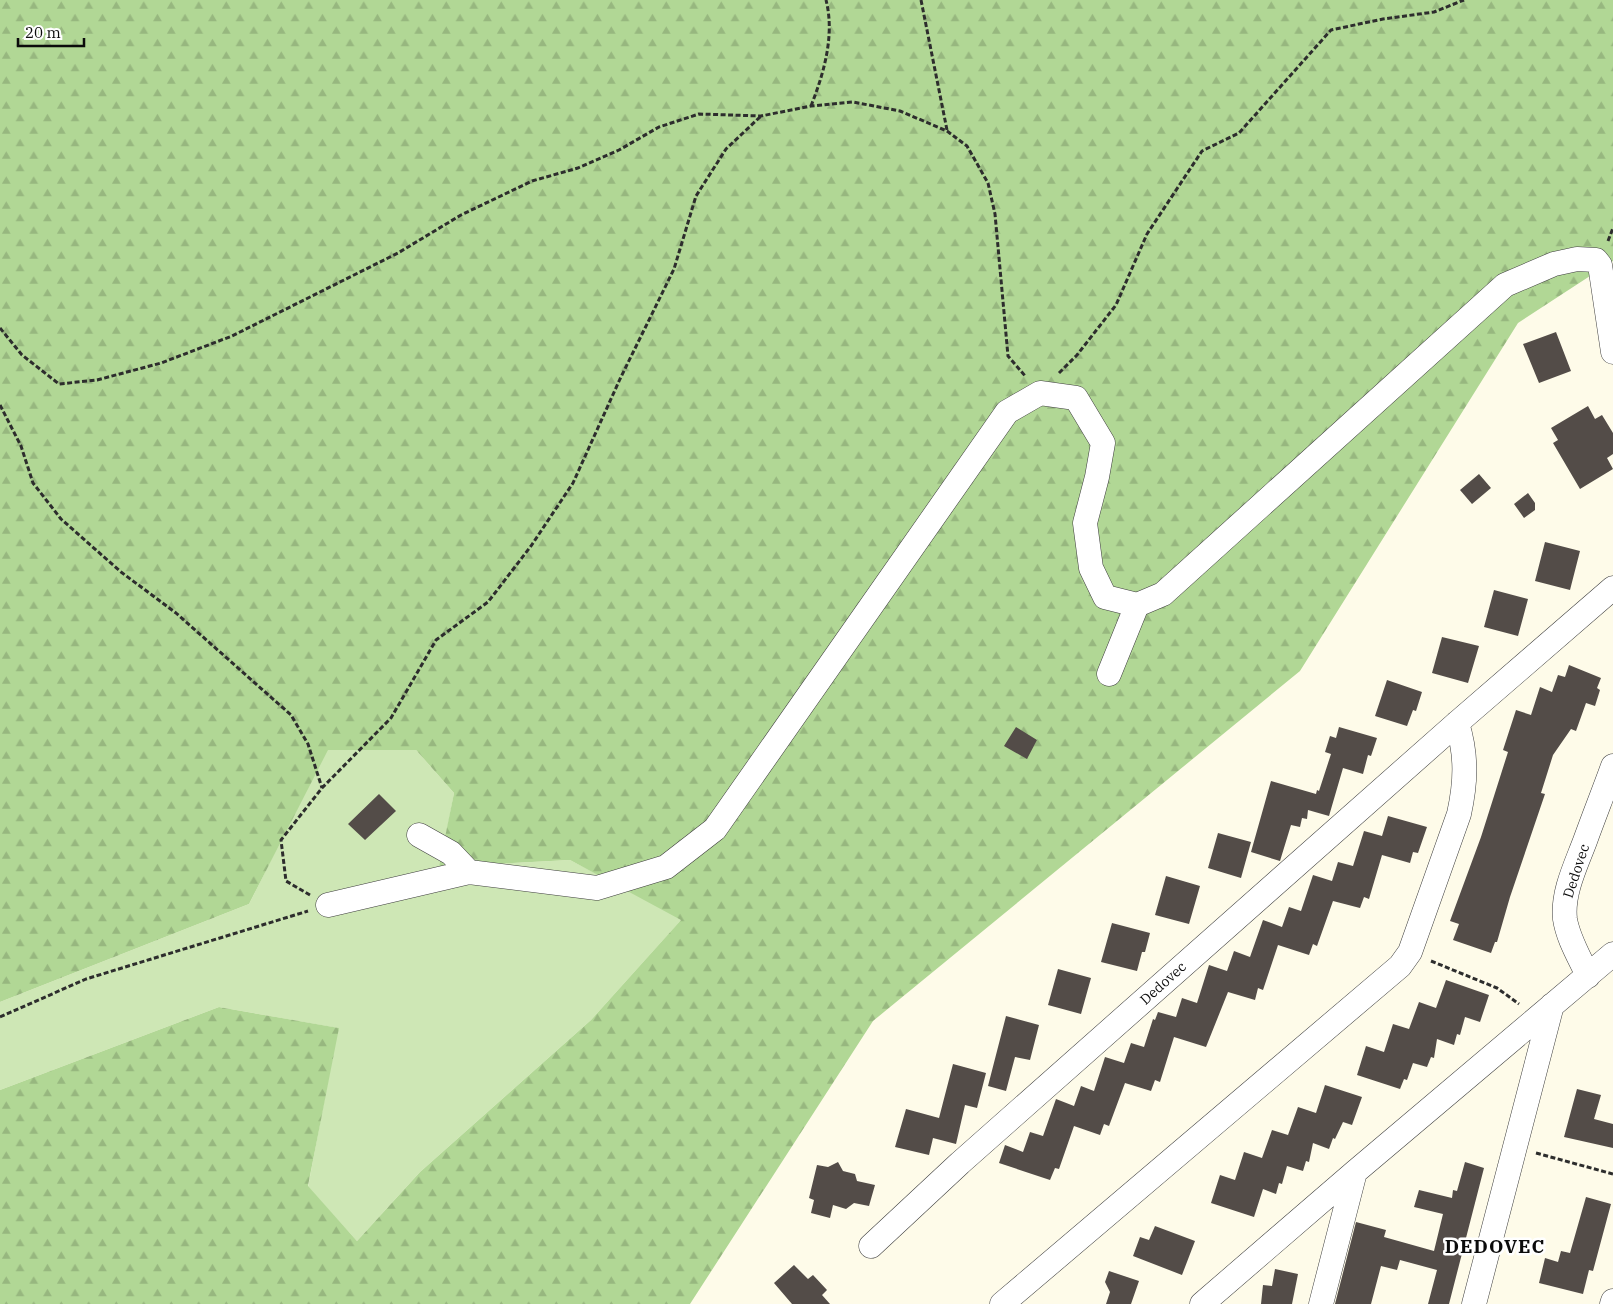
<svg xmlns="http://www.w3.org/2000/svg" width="1613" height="1304" font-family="'IBM Plex Serif',serif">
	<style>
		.grass { fill: #cee7b5 }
		.forest { fill: url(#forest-firs) }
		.building { fill: #534c48 }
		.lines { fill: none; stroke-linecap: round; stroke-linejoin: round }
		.minor-casing { stroke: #3e3e3e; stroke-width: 25 }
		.path { stroke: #2d2d2d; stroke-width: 3; stroke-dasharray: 5 2.5; stroke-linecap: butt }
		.minor { stroke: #fff; stroke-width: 24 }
		.labels { text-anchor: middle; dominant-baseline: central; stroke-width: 5; stroke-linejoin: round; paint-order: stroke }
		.street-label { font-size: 14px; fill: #0b0b0b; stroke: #fff }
		.district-label { font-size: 19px; font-weight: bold; letter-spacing: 1px; fill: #0b0b0b; stroke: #fff }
	</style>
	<defs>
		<pattern id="forest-firs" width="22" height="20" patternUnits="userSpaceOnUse" patternTransform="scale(1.25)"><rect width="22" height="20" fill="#b1d795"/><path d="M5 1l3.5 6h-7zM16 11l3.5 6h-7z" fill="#97b77f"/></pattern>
	</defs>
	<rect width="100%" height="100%" fill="#fefbe9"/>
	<!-- grass -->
	<path class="grass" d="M 393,749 L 395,750 L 416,750 L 454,793 L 440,867 L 570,860 L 682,919 L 591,1020 L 420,1172 L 357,1241 L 308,1187 L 338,1028 L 219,1007 L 0,1090 L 0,1002 L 249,904 L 327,750 L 392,750 Z"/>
	<!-- forest -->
	<path class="forest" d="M 0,0 L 1613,0 L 1613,261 L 1518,323 L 1300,671 L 873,1021 L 690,1304 L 0,1304 L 0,1090 L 219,1007 L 339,1028 L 308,1186 L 357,1241 L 420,1172 L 591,1020 L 681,920 L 570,860 L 439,867 L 454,793 L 416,750 L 328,750 L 249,904 L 0,1002 Z"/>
	<!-- building -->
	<path class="building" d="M 1556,332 L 1571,371 L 1539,383 L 1523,344 Z
		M 1588,406 L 1595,419 L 1602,415 L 1613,433 L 1613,454 L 1607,458 L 1613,469 L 1580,489 L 1553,443 L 1558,440 L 1551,428 Z
		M 1479,474 L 1491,488 L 1472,504 L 1460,490 Z
		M 1528,493 L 1535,503 L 1535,510 L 1524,518 L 1514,504 Z
		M 1545,542 L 1580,551 L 1570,590 L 1535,581 Z
		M 1494,590 L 1528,599 L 1518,636 L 1484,627 Z
		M 1442,637 L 1479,646 L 1468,683 L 1432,673 Z
		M 1569,665 L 1601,678 L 1597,688 L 1600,690 L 1595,706 L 1586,703 L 1576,731 L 1571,729 L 1553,755 L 1541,793 L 1545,794 L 1510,897 L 1497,942 L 1495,942 L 1491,953 L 1453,940 L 1459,924 L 1450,921 L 1481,837 L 1508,752 L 1503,750 L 1516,710 L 1531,715 L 1540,687 L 1552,692 L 1558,675 L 1565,677 Z
		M 1387,680 L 1422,692 L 1416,711 L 1413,710 L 1407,726 L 1375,716 Z
		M 1016,727 L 1037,740 L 1027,759 L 1004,746 Z
		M 1339,727 L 1377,738 L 1371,756 L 1368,755 L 1363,774 L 1343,768 L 1329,816 L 1308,810 L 1307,819 L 1302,818 L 1300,827 L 1291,825 L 1280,861 L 1251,852 L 1271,781 L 1316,794 L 1317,790 L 1319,791 L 1331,754 L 1325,752 L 1330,736 L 1336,738 Z
		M 379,794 L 396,811 L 365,840 L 348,824 Z
		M 1388,816 L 1427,827 L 1418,853 L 1413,852 L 1410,863 L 1382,855 L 1369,899 L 1364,897 L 1360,908 L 1333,901 L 1317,946 L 1313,944 L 1309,955 L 1278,945 L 1263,990 L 1258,988 L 1255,1000 L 1228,992 L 1206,1047 L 1174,1037 L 1160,1082 L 1155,1080 L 1151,1091 L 1125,1083 L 1109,1126 L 1104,1124 L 1100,1135 L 1074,1126 L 1059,1169 L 1055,1168 L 1050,1180 L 999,1163 L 1005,1145 L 1023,1152 L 1030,1132 L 1043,1136 L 1056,1099 L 1074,1106 L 1081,1086 L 1094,1091 L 1105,1057 L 1124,1063 L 1131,1043 L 1144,1047 L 1153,1019 L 1155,1020 L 1158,1012 L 1176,1017 L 1182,998 L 1197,1003 L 1209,965 L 1227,971 L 1234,951 L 1250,957 L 1263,920 L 1282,927 L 1289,907 L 1301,911 L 1313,875 L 1332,881 L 1338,862 L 1353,866 L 1364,831 L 1382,836 Z
		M 1218,833 L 1251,842 L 1241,878 L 1208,868 Z
		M 1166,876 L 1200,886 L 1189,924 L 1155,915 Z
		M 1112,923 L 1150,933 L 1145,952 L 1142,952 L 1137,971 L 1101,962 Z
		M 1058,969 L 1091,978 L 1081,1014 L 1048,1005 Z
		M 1446,980 L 1489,995 L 1480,1022 L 1465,1017 L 1460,1035 L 1457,1034 L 1454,1045 L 1437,1039 L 1434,1058 L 1431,1057 L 1427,1067 L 1413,1063 L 1407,1080 L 1404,1079 L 1400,1089 L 1357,1075 L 1366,1046 L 1384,1052 L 1393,1024 L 1409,1029 L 1419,1002 L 1436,1008 Z
		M 1006,1016 L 1039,1025 L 1030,1060 L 1015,1057 L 1006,1091 L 988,1086 Z
		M 953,1064 L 986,1073 L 977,1108 L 965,1105 L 956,1144 L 933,1138 L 929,1155 L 895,1147 L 906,1109 L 939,1118 Z
		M 1325,1085 L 1362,1097 L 1352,1125 L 1343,1122 L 1335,1139 L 1333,1138 L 1329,1149 L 1313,1143 L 1309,1162 L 1306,1161 L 1303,1171 L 1287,1166 L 1282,1184 L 1279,1183 L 1276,1194 L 1263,1189 L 1254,1217 L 1211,1203 L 1220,1175 L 1235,1180 L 1244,1152 L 1262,1158 L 1272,1130 L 1288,1135 L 1298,1107 L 1316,1113 Z
		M 1577,1089 L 1601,1095 L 1594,1119 L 1613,1124 L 1613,1148 L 1564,1137 Z
		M 838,1162 L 843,1171 L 855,1174 L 857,1181 L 875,1185 L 869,1206 L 854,1203 L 846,1209 L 833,1205 L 830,1218 L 811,1213 L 814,1200 L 809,1198 L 817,1165 L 828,1167 Z
		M 1465,1162 L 1484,1168 L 1449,1304 L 1428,1304 L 1437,1270 L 1400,1260 L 1397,1270 L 1381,1266 L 1371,1304 L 1335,1304 L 1356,1222 L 1386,1230 L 1384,1237 L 1434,1251 L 1443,1214 L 1414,1207 L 1419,1190 L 1452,1198 L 1453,1190 L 1457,1191 Z
		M 1586,1197 L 1611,1204 L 1593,1271 L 1589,1270 L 1583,1294 L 1539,1283 L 1545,1258 L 1558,1262 L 1561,1251 L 1570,1253 Z
		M 1155,1226 L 1195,1241 L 1182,1275 L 1133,1256 L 1140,1237 L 1149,1240 Z
		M 794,1265 L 808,1279 L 813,1275 L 827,1290 L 822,1295 L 830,1304 L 792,1304 L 774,1283 Z
		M 1275,1269 L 1298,1274 L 1292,1304 L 1261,1304 L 1263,1285 L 1272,1286 Z
		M 1109,1271 L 1139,1281 L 1131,1304 L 1106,1304 L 1110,1292 L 1105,1282 Z"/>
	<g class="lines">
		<defs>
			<path id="minor" d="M 1109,674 L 1137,605
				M 419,835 L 451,853 L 469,872
				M 328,905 L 469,872 L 597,888 L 666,867 L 715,829 L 1007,412 L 1040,393 L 1076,398 L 1103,443 L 1097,477 L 1085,523 L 1091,568 L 1105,597 L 1137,605 L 1163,594 L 1505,285 L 1554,264 L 1577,259 L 1596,260 L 1600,265 L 1613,352
				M 1588,976 C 1580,958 1568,939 1565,919 C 1562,893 1576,865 1585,841 C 1594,816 1604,791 1613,766
				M 871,1246 L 960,1163 L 1457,723 L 1613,588
				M 1002,1304 L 1400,966 L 1410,952 L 1459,814 C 1466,782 1467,755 1457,723
				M 1202,1304 L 1355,1172 L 1613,954
				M 1321,1304 L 1355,1172
				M 1474,1304 L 1552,1005
				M 1612,1304 L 1613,1301"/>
		</defs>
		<!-- minor casing -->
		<use href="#minor" class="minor-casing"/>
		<!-- path -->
		<path class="path" d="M 921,0 L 947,130
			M 811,106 C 824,73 835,35 826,0
			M 1608,241 L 1613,228
			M 0,328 L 22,355 L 59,384 L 97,380 L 161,363 L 232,336 L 398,253 L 461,215 L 532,181 L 578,168 L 619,150 L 659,127 L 699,114 L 761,116 L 811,106 L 853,102 L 900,111 L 947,131 L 967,146 L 988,183 L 995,214 L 1008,356 L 1026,377
			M 1059,373 L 1077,355 L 1116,305 L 1147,234 L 1202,151 L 1239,133 L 1331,30 L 1383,19 L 1434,12 L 1464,0
			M 0,405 L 21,446 L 33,483 L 61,519 L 121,572 L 176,613 L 291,715 L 308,744 L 322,788
			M 310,895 L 286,881 L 281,840 L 322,788 L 391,718 L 436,640 L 488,602 L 531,546 L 573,483 L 620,379 L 674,269 L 696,196 L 726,149 L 761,116
			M 1431,961 L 1497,988 L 1519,1004
			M 0,1017 L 86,979 L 308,911
			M 1536,1153 L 1613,1174"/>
		<!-- minor -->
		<use href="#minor" class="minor"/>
	</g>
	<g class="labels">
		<!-- street labels -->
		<g class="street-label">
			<text transform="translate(1576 871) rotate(-72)">Dedovec</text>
			<text transform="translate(1163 983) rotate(-42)">Dedovec</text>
		</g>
		<!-- district labels -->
		<g class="district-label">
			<text x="1495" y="1246">DEDOVEC</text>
		</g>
	</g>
	<!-- scale -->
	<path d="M18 38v8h66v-8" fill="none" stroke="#0b0b0b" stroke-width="2.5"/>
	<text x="25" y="38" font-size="15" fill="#0b0b0b" stroke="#ffffff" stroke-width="4" paint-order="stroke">20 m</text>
</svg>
